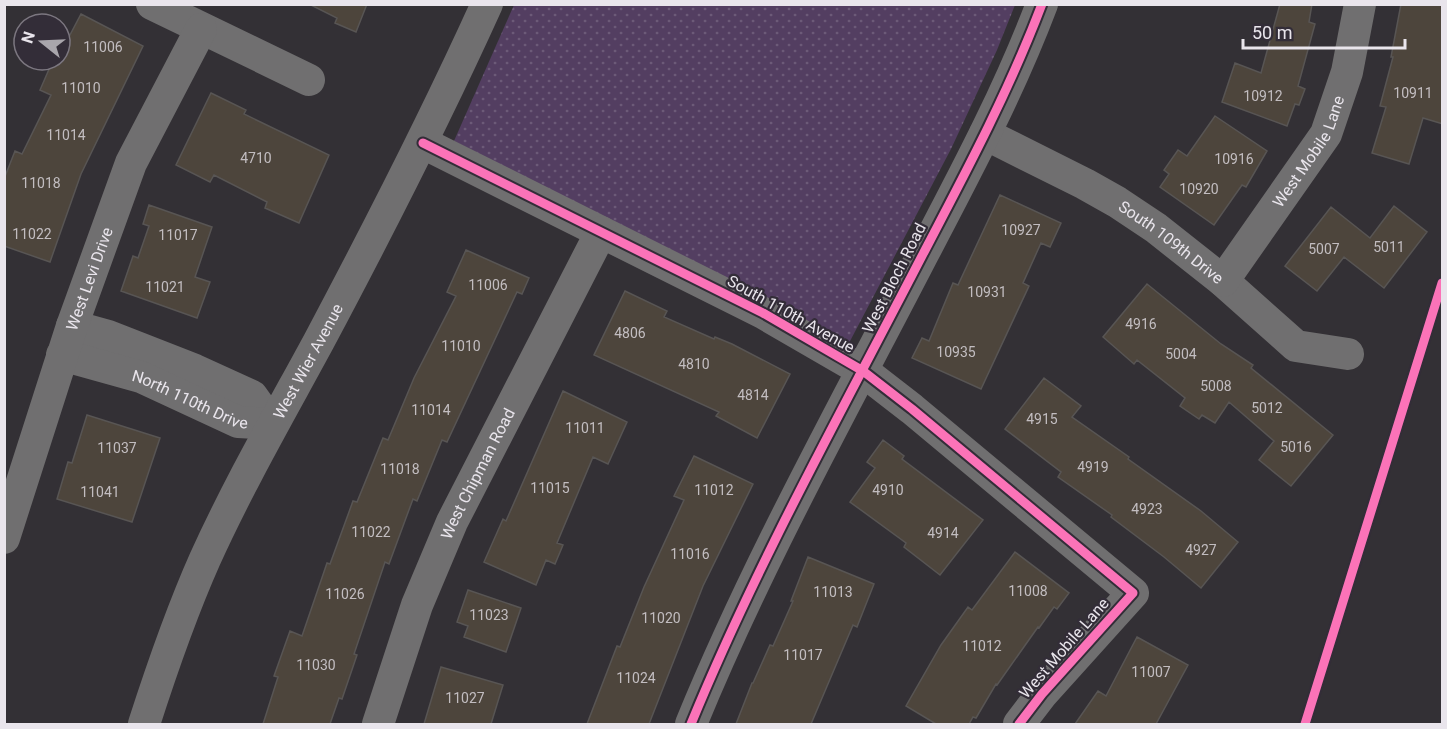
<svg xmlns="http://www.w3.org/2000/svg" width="1447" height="729" font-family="Roboto,sans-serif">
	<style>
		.park { fill: url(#park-dots) }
		.building { fill: #4d453c; stroke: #585554; stroke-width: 1.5 }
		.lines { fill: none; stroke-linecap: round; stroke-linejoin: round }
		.minor { stroke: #706f70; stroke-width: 32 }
		.cycleway-casing { stroke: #332d38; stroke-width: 13 }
		.cycleway { stroke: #fb73b8; stroke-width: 9 }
		.labels { text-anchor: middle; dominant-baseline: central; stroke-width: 4.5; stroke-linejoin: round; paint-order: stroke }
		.number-label { font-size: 14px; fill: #c2bdc0 }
		.street-label { font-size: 16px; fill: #e9e5ec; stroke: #332d38 }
	</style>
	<defs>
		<pattern id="park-dots" width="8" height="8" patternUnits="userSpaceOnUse" patternTransform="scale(1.5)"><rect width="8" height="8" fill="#533e61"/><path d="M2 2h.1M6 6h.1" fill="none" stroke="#6c5a78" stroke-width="1.8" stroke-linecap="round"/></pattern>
	</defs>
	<rect width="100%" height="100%" fill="#333035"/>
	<!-- park -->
	<path class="park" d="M 514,5 L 1015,5 L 997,50 L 951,149 L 849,343 L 454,141 Z"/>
	<!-- building -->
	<path class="building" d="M 309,4 L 367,4 L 356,32 L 335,23 L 337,18 Z
		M 1280,4 L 1312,4 L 1309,22 L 1315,24 L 1298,86 L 1305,89 L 1299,105 L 1295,104 L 1287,126 L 1222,102 L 1235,63 L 1261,73 Z
		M 1401,4 L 1443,4 L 1443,124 L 1423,118 L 1409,164 L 1372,153 L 1386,107 L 1380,106 L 1393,57 L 1391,57 Z
		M 81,14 L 143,46 L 81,174 L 50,262 L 4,246 L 4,179 L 15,151 L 22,154 L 51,95 L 40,90 L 53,60 L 60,60 L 60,54 Z
		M 211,93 L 246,110 L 244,114 L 329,155 L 299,223 L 265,208 L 267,202 L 214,175 L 210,182 L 176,165 Z
		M 1215,116 L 1267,151 L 1246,187 L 1242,185 L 1214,225 L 1160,187 L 1169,174 L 1164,170 L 1178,150 L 1187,156 Z
		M 1000,195 L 1061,223 L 1050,247 L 1041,243 L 1023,283 L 1029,286 L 981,389 L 912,358 L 922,338 L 929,341 L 953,283 L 958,285 Z
		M 149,205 L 212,227 L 195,277 L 210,282 L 197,318 L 121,291 L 133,256 L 138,258 L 149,226 L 143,224 Z
		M 1394,206 L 1427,232 L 1384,288 L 1344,257 L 1317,291 L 1285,266 L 1331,207 L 1370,238 Z
		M 466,250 L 529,278 L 522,294 L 517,292 L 447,442 L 442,440 L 417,501 L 413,499 L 389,564 L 385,562 L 354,654 L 357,655 L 342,699 L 339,698 L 330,724 L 263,724 L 278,677 L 274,676 L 290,631 L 302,636 L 327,563 L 330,564 L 353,501 L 357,502 L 383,438 L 388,440 L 414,378 L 456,296 L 447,292 Z
		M 1147,284 L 1221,344 L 1253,365 L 1251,368 L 1333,435 L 1291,486 L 1259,460 L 1274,441 L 1229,402 L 1215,423 L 1202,415 L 1199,419 L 1180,406 L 1185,398 L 1137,360 L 1134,364 L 1103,337 Z
		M 625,291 L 667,311 L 664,317 L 714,339 L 715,337 L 732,344 L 790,374 L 757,438 L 716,416 L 719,412 L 594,355 Z
		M 1044,378 L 1081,406 L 1072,417 L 1129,457 L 1128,459 L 1201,511 L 1238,542 L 1201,588 L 1164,557 L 1111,517 L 1112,515 L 1058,477 L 1061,472 L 1005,429 Z
		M 563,391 L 627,422 L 608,464 L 593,457 L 557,543 L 563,545 L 555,564 L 546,560 L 536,585 L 484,562 L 503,519 L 506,521 Z
		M 87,415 L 160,438 L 132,522 L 57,499 L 68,462 L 72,463 Z
		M 883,440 L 904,456 L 902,459 L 983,520 L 940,575 L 904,547 L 906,543 L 850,502 L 875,468 L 867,462 Z
		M 694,456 L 753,484 L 703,586 L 649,724 L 587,724 L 617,646 L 620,647 L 644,587 L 684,500 L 674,496 Z
		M 1015,552 L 1069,593 L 1057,609 L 1054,607 L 1039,628 L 1038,627 L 997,685 L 996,684 L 976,718 L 973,717 L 969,724 L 936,724 L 906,706 L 941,645 L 968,607 L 972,610 Z
		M 808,557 L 874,584 L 857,627 L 853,625 L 811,724 L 736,724 L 752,683 L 753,683 L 770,645 L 773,646 L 793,601 L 791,601 Z
		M 468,590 L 521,608 L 506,652 L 464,637 L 468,626 L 457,622 Z
		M 1137,637 L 1188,665 L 1156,724 L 1075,724 L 1098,691 L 1106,696 Z
		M 441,667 L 503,685 L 491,724 L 424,724 Z"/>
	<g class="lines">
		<!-- minor -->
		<g class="minor">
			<path d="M 152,4 L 309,80"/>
			<path id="s1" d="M 985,134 L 1085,184 L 1117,202 L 1156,228 L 1223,281 L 1296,346 L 1348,354"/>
			<path d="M 423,143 L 763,313 L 863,371 L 912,409 L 1133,593 L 1042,694 L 1019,724"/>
			<path id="s2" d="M 1223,281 L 1326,134 L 1347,72 L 1360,4"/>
			<path d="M 72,326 L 108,336 L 195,370 L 252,396 L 272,424"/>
			<path id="s3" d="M 62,355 L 141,377 L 238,422 L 272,424"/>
			<path id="s4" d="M 4,538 L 72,326 L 131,163 L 201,29"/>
			<path id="s5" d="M 144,724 C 162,668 181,613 205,559 C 239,484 280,413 319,341 C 378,230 435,119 487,4"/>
			<path id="s6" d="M 378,724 L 417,605 L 452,522 L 601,232"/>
			<path d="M 691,724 C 757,563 843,409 923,254 C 966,172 1009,91 1042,4"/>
		</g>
		<defs>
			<path id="cycleway" d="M 423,143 L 763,313 L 863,371 L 912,409 L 1133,593 L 1042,694 L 1019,724
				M 691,724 C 757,563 843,409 923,254 C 966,172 1009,91 1042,4
				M 1305,724 L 1442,283"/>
		</defs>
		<!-- cycleway casing -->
		<use href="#cycleway" class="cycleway-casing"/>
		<!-- cycleway -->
		<use href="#cycleway" class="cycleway"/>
	</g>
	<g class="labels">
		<!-- number labels -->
		<g class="number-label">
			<text x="103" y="47">11006</text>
			<text x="81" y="88">11010</text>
			<text x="1413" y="93">10911</text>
			<text x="1263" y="96">10912</text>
			<text x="66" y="135">11014</text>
			<text x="256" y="158">4710</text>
			<text x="1234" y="159">10916</text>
			<text x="41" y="183">11018</text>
			<text x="1199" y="189">10920</text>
			<text x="1021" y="230">10927</text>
			<text x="32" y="234">11022</text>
			<text x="178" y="235">11017</text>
			<text x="1389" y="247">5011</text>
			<text x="1324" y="249">5007</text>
			<text x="488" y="285">11006</text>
			<text x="165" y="287">11021</text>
			<text x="987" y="292">10931</text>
			<text x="1141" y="324">4916</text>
			<text x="630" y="333">4806</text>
			<text x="461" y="346">11010</text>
			<text x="956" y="352">10935</text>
			<text x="1181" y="354">5004</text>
			<text x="694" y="364">4810</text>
			<text x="1216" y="386">5008</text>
			<text x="753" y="395">4814</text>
			<text x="1267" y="408">5012</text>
			<text x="431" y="410">11014</text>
			<text x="1042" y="419">4915</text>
			<text x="585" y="428">11011</text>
			<text x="1296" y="447">5016</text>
			<text x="117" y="448">11037</text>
			<text x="1093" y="467">4919</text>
			<text x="400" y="469">11018</text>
			<text x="550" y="488">11015</text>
			<text x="714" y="490">11012</text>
			<text x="888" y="490">4910</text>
			<text x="100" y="492">11041</text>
			<text x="1147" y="509">4923</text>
			<text x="371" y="532">11022</text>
			<text x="943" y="533">4914</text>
			<text x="1201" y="550">4927</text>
			<text x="690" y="554">11016</text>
			<text x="1028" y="591">11008</text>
			<text x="833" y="592">11013</text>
			<text x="345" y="594">11026</text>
			<text x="489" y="615">11023</text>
			<text x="661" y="618">11020</text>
			<text x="982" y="646">11012</text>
			<text x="803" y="655">11017</text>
			<text x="316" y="665">11030</text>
			<text x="1151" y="672">11007</text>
			<text x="636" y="678">11024</text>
			<text x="465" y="698">11027</text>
		</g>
		<!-- street labels -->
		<g class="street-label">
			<text stroke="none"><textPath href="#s2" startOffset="156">West Mobile Lane</textPath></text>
			<text stroke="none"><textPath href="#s1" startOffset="216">South 109th Drive</textPath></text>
			<text stroke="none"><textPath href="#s4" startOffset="273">West Levi Drive</textPath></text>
			<text transform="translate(894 278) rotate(-63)">West Bloch Road</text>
			<text transform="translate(791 314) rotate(29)">South 110th Avenue</text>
			<text stroke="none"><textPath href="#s5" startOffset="399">West Wier Avenue</textPath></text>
			<text stroke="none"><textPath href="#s3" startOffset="136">North 110th Drive</textPath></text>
			<text stroke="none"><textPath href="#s6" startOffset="270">West Chipman Road</textPath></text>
			<text transform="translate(1064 648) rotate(-49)">West Mobile Lane</text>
		</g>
	</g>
	<!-- border -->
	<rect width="1447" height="729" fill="none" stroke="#e9e5ec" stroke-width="12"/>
	<!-- north arrow -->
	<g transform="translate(42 42) rotate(288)"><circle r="28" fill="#332d38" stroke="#7c7780" stroke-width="1.5"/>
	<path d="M0-4.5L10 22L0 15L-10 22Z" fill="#a9a6ac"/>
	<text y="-9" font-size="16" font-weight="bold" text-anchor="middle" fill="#e9e5ec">N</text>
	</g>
	<!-- scale -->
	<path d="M1243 39v9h162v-9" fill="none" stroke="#e9e5ec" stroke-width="3"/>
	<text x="1252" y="39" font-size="18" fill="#e9e5ec" stroke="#332d38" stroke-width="4.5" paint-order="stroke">50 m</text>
</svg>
